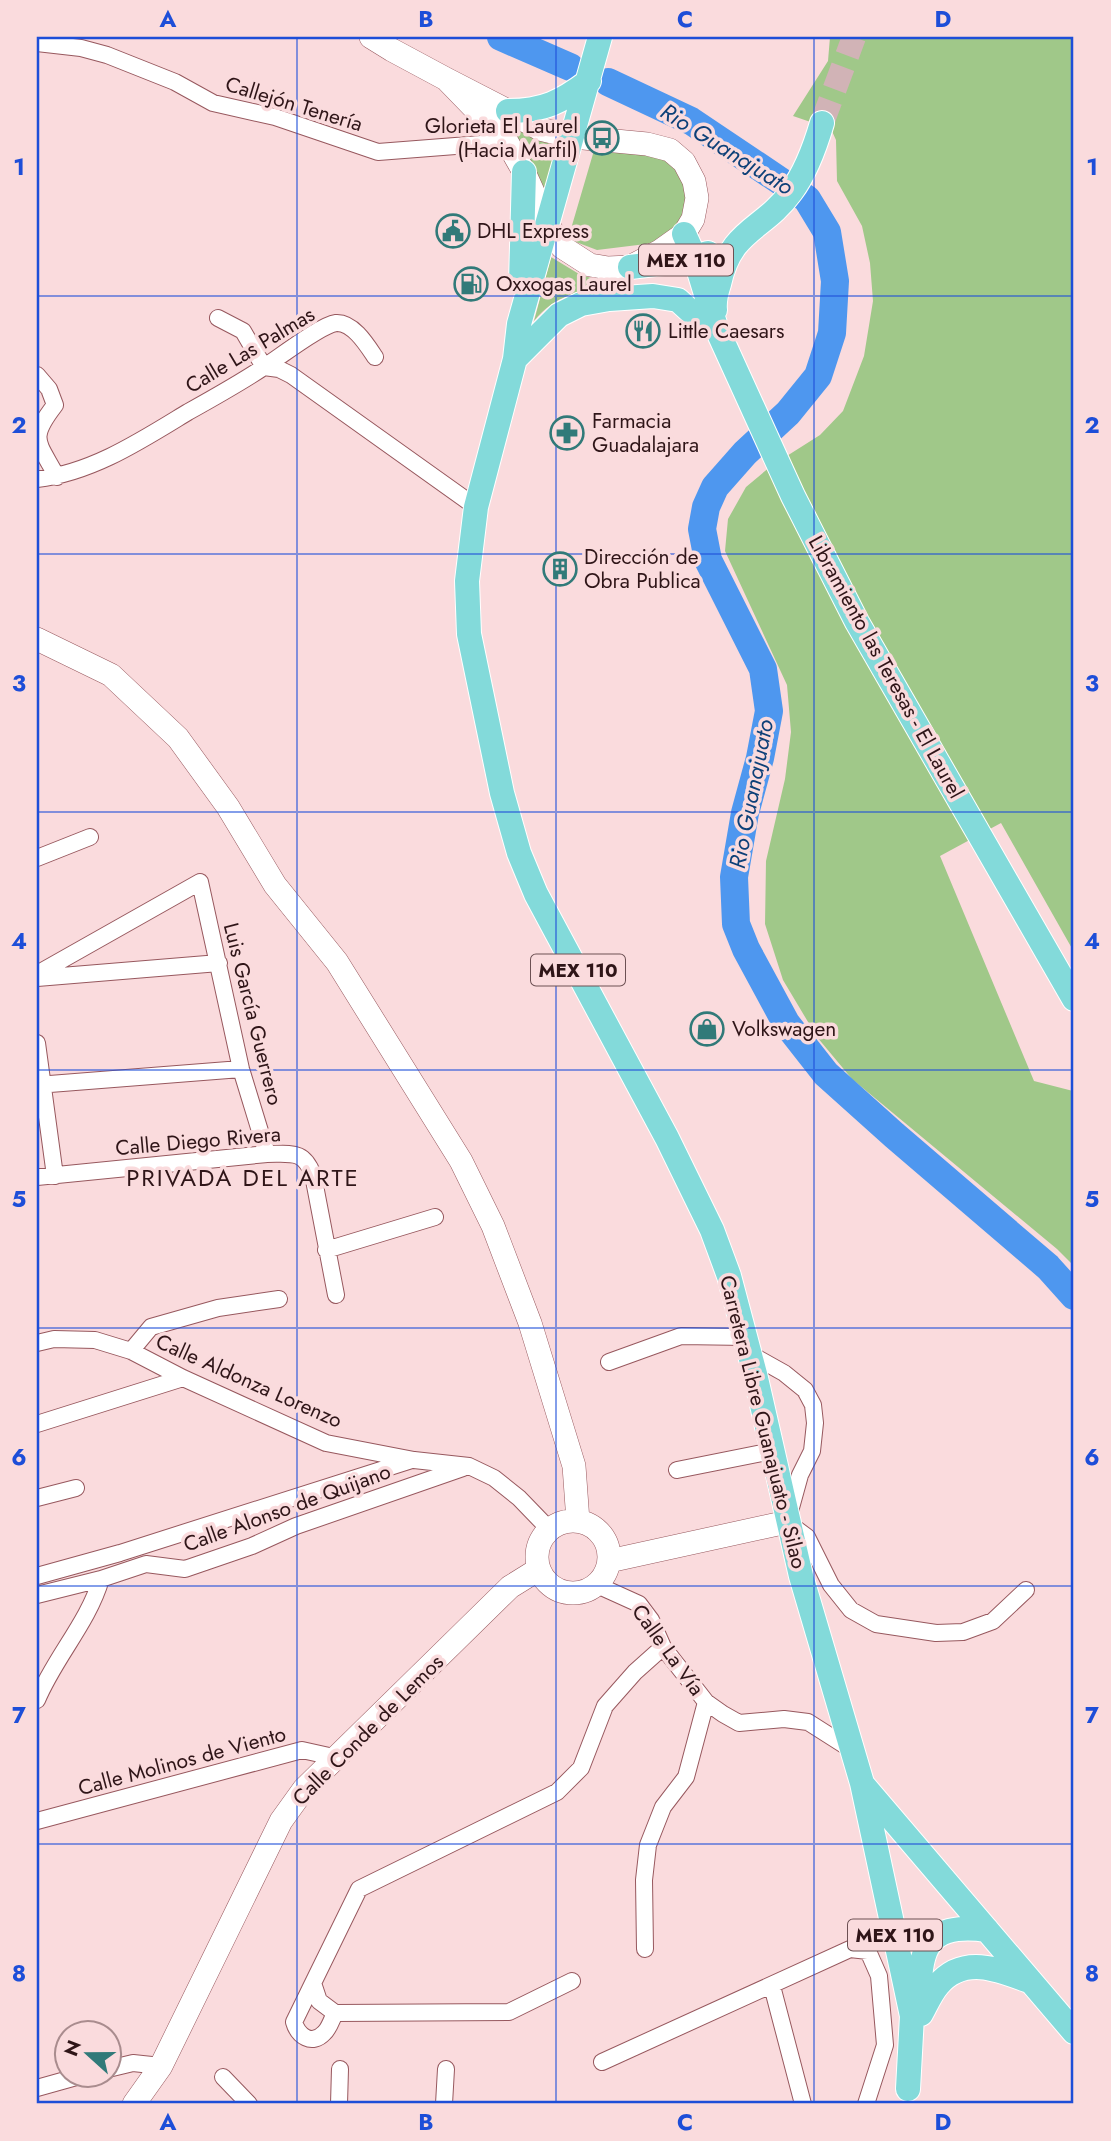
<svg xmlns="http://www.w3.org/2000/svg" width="1111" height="2141" font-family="Jost,sans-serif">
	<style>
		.green { fill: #a0c889 }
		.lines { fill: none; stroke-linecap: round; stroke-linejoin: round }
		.river { stroke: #4e97ef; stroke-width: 28 }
		.primary-tunnel { stroke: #d1b3b6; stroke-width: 24; stroke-dasharray: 24 12; stroke-linecap: butt }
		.street-casing { stroke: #97585e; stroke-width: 18 }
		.secondary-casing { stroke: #97585e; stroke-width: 24 }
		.primary-casing { stroke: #fff; stroke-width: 26 }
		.street { stroke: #fff; stroke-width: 16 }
		.secondary { stroke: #fff; stroke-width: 23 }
		.primary { stroke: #83dada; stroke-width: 24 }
		.grid { fill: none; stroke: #1d4ed8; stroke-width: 2; stroke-opacity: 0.55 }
		.labels { text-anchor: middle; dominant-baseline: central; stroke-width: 7; stroke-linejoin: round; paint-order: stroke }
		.shield { fill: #fadbdd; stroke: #6c5053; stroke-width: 2 }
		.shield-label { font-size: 19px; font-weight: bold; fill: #2f1518 }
		.street-label { font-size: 21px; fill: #2f1518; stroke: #fadbdd }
		.poi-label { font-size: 21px; fill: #2f1518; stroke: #fadbdd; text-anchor: start }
		.water-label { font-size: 23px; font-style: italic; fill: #0d4078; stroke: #fadbdd }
		.quarter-label { font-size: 24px; letter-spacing: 2px; fill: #2f1518; stroke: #fadbdd }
		.neatline { fill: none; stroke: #1d4ed8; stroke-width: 2.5 }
		.grid-label { font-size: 23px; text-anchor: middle; font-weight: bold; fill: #1d4ed8 }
	</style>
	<rect width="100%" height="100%" fill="#fadbdd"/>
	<!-- green -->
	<path class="green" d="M 830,37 L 1074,37 L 1074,952 L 1001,823 L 940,856 L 1034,1081 L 1073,1091 L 1074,1095 L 1074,1266 L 1057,1249 L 852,1079 L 817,1037 L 783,980 L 765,924 L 766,861 L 785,779 L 791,732 L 787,685 L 725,551 L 728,519 L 746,487 L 771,466 L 820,435 L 843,411 L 864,356 L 873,301 L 870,263 L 862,226 L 837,181 L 836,140 L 831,129 L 793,116 L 828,61 Z
		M 500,116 L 559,145 L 543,197 L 525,156 Z
		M 595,147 L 651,153 L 674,163 L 690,190 L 684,221 L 662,240 L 646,244 L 597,250 L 568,239 Z
		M 551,257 L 579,274 L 612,285 C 579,292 556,294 534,321 Z"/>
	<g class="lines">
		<!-- river -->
		<path class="river" d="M 501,37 L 570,67
			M 608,82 L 691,121 L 807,199 L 827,232 L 835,281 L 832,333 L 818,376 L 788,413 L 745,453 L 715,487 L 706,507 L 702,529 L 708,560 L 763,669 L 769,711 L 760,758 L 745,813 L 734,877 L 736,924 L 746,949 L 786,1023 L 826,1074 L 894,1135 L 1048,1267 L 1074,1296"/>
		<!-- primary-tunnel -->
		<path class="primary-tunnel" d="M 822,123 L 854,37"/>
		<defs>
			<path id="street" d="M 37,43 L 81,48 L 107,55 L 175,82 L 213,103 L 275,117 L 378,152 L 507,142
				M 218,318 L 243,331 L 264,367 L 279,369 L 291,375 L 476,507
				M 37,375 L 49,389 L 55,405 C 28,440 38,441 57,477
				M 37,479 C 92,473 142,440 188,412 C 215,397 242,382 267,365 C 281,356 321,325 336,323 C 353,322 367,345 375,357
				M 37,858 L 90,837
				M 37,974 L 200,882 L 241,1069 L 267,1154
				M 37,978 L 219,963
				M 37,1043 L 55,1176
				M 37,1085 L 241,1069
				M 37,1177 L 267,1154 C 292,1154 304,1150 313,1175 L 336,1295
				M 326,1250 L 435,1217
				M 37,1343 L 54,1339 L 95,1340 L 131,1351 L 183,1378 L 326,1443 L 414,1460 L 469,1466 L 494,1478 L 519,1498 L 549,1529
				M 131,1351 L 151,1327 L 218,1308 L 279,1299
				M 750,1354 L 784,1373 L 805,1390 L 813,1405 L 815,1423 L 812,1451 L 800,1475 L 787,1522 L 807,1537 L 831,1585 L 851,1610 L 876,1624 L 936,1633 L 963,1632 L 993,1621 L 1026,1590
				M 609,1362 L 681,1336 L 746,1337
				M 37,1424 L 183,1378
				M 677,1470 L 772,1451
				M 37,1498 L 76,1488
				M 37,1576 L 120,1553 L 412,1460
				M 597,1585 L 639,1604 L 651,1620 L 663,1647 L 706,1702 L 723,1714 L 739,1723 L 784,1719 L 808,1722 L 852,1750
				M 37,1595 L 101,1579 L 146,1564 L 185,1569 L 252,1546 L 296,1526 L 463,1468
				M 37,1700 C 55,1657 88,1623 101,1579
				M 37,1821 L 302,1750 L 338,1758
				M 645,1949 L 644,1880 L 648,1845 L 663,1807 L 686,1777 L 706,1702
				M 572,1981 L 509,2012 L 335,2013 L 319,2001 L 313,1983 L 359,1889 L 557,1792 L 581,1768 L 605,1706 L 635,1672 L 663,1647
				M 313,1983 L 294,2022 C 298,2036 312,2046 324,2033 C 329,2029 332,2019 335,2013
				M 772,1986 L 803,2104
				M 602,2062 L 850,1949 L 868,1951 L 879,1976 L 885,2045 L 866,2104
				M 108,2069 L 133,2063 L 161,2066
				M 223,2077 L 249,2104
				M 37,2088 L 87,2074
				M 339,2104 L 340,2069
				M 444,2104 L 446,2069"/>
			<path id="secondary" d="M 371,37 L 392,50 L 446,79 L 508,111 L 540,129 L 573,137 L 647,144 L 670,150 L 684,162 L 694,181 L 697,198 L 693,219 L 684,234 L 660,251 L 630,267 L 608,268 L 590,265 L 562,247 L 548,225 L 524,172 L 507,142 L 446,79
				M 37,639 L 111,675 L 178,738 L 228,807 L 275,885 L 337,962 L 461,1161 L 493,1226 L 530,1323 L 574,1466 L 578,1521
				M537 1557a36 36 0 1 1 72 0a36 36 0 1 1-72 0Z
				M 609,1561 L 787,1522
				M 134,2104 L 161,2066 L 281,1821 L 304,1789 L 510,1587 L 539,1569"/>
			<path id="primary" d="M 600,37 L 519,324 L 515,359 L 476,507 L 467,581 L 469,634 L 502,793 L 519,853 L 536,894 L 667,1138 L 712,1230 L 729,1276 L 755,1374 L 801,1576 L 862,1783 L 912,2016 L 908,2089
				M 508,111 C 544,111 561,102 589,81
				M 684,234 L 695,258 L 716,327 L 793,496 L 857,622 L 1074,999
				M 630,267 L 680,261 L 708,253
				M 521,283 L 524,172
				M 715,310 C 714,301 716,293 719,284 C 731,228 763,231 791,192 C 806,172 815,147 822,123
				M 515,359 L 559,315 L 581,304 L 609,299 L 653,296 L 678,300 L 690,311 L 716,327
				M 864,1786 L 1074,2032
				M 920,2001 C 918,1947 928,1922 987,1930
				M 921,2014 C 926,2005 931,1993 938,1985 C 963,1955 998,1969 1029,1981"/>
		</defs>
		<!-- street casing -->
		<use href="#street" class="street-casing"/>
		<!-- secondary casing -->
		<use href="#secondary" class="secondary-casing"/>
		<!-- primary casing -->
		<use href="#primary" class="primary-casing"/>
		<!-- street -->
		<use href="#street" class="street"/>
		<!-- secondary -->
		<use href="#secondary" class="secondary"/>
		<!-- primary -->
		<use href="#primary" class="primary"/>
	</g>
	<!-- grid -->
	<path class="grid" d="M 297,37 L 297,2104M 556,37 L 556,2104M 814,37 L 814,2104M 37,296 L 1074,296M 37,554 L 1074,554M 37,812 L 1074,812M 37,1070 L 1074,1070M 37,1328 L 1074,1328M 37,1586 L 1074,1586M 37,1844 L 1074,1844"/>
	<!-- icons -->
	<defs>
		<symbol id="bus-ring" viewBox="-11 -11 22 22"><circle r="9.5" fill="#fadbdd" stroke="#317a79" stroke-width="1.5"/><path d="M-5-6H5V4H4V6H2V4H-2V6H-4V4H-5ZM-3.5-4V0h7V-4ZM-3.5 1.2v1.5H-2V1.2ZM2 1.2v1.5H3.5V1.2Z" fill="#317a79"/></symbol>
		<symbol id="civic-ring" viewBox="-11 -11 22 22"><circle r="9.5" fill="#fadbdd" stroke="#317a79" stroke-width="1.5"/><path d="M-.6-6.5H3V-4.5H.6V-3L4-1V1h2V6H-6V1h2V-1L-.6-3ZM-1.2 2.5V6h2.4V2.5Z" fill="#317a79"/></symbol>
		<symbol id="fuel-ring" viewBox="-11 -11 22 22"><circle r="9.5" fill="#fadbdd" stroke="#317a79" stroke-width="1.5"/><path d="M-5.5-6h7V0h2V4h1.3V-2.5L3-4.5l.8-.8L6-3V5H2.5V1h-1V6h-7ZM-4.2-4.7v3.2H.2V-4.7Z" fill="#317a79"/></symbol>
		<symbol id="restaurant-ring" viewBox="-11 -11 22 22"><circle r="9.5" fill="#fadbdd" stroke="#317a79" stroke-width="1.5"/><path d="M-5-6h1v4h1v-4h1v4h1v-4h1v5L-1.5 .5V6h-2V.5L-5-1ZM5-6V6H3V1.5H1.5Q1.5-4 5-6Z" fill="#317a79"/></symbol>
		<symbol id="pharmacy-ring" viewBox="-11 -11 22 22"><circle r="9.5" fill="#fadbdd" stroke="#317a79" stroke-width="1.5"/><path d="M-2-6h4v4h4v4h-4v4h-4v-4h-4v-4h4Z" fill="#317a79"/></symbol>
		<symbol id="building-ring" viewBox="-11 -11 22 22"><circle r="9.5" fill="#fadbdd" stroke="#317a79" stroke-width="1.5"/><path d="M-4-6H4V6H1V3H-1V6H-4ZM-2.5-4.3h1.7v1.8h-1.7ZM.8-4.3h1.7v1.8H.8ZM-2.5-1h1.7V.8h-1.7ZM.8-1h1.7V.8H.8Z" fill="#317a79"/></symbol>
		<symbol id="shop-ring" viewBox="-11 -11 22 22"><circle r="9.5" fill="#fadbdd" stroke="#317a79" stroke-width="1.5"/><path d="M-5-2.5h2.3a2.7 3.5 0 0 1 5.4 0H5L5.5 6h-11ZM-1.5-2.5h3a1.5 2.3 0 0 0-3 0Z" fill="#317a79"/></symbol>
	</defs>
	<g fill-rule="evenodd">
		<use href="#bus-ring" x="583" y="119" width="38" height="38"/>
		<use href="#civic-ring" x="434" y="212" width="38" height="38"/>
		<use href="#fuel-ring" x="452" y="265" width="38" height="38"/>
		<use href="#restaurant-ring" x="624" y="312" width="38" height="38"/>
		<use href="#pharmacy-ring" x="548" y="414" width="38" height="38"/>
		<use href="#building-ring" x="541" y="550" width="38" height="38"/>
		<use href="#shop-ring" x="688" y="1010" width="38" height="38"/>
	</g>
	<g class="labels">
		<!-- shield labels -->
		<g class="shield">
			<rect x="639" y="244.5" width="94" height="31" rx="5"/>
			<rect x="531" y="954.5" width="94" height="31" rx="5"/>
			<rect x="848" y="1919.5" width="94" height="31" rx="5"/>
		</g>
		<g class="shield-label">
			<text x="686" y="260">MEX 110</text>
			<text x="578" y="970">MEX 110</text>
			<text x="895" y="1935">MEX 110</text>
		</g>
		<!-- street labels -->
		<g class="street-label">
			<text transform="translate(294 104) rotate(17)">Callejón Tenería</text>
			<text transform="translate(250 350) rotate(-31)">Calle Las Palmas</text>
			<text transform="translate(886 667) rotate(61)">Libramiento las Teresas - El Laurel</text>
			<text transform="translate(253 1014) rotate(76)">Luis García Guerrero</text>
			<text transform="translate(198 1141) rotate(-5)">Calle Diego Rivera</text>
			<text transform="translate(249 1381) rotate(24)">Calle Aldonza Lorenzo</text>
			<text transform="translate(763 1422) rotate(76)">Carretera Libre Guanajuato - Silao</text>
			<text transform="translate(287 1508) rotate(-20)">Calle Alonso de Quijano</text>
			<text transform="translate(668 1650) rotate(54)">Calle La Vía</text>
			<text transform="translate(368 1730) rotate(-45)">Calle Conde de Lemos</text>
			<text transform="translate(182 1761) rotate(-15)">Calle Molinos de Viento</text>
		</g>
		<!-- poi labels -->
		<g class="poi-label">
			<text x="578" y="126" text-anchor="end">Glorieta El Laurel<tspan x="578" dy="24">(Hacia Marfil)</tspan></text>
			<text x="477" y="231">DHL Express</text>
			<text x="496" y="284">Oxxogas Laurel</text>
			<text x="668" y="331">Little Caesars</text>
			<text x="592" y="421">Farmacia<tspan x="592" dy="24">Guadalajara</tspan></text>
			<text x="584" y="557">Dirección de<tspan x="584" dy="24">Obra Publica</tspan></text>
			<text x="732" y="1029">Volkswagen</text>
		</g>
		<!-- water labels -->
		<g class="water-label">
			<text transform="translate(727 149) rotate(32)">Rio Guanajuato</text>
			<text transform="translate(751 794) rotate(-79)">Rio Guanajuato</text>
		</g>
		<!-- quarter labels -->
		<g class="quarter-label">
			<text x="243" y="1177">PRIVADA DEL ARTE</text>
		</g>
	</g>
	<!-- border -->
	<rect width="1111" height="2141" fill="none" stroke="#fadbdd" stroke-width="77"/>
	<!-- north arrow -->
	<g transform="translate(88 2054) rotate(291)"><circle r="33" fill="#fadbdd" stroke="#a98c8e" stroke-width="2"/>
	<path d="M0-5L12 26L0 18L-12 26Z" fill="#317a79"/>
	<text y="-10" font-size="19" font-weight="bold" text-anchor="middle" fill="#2f1518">N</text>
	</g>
	<rect x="38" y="38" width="1034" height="2064" class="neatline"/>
	<g class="grid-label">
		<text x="168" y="27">A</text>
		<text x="426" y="27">B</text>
		<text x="685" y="27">C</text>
		<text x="943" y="27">D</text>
		<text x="19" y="175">1</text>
		<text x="1092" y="175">1</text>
		<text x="19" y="433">2</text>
		<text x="1092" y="433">2</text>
		<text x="19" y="691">3</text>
		<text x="1092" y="691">3</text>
		<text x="19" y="949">4</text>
		<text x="1092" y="949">4</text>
		<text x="19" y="1207">5</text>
		<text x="1092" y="1207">5</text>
		<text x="19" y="1465">6</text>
		<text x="1092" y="1465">6</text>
		<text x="19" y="1723">7</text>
		<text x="1092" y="1723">7</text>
		<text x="19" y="1981">8</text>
		<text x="1092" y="1981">8</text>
		<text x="168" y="2130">A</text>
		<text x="426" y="2130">B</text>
		<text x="685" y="2130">C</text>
		<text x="943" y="2130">D</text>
	</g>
</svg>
